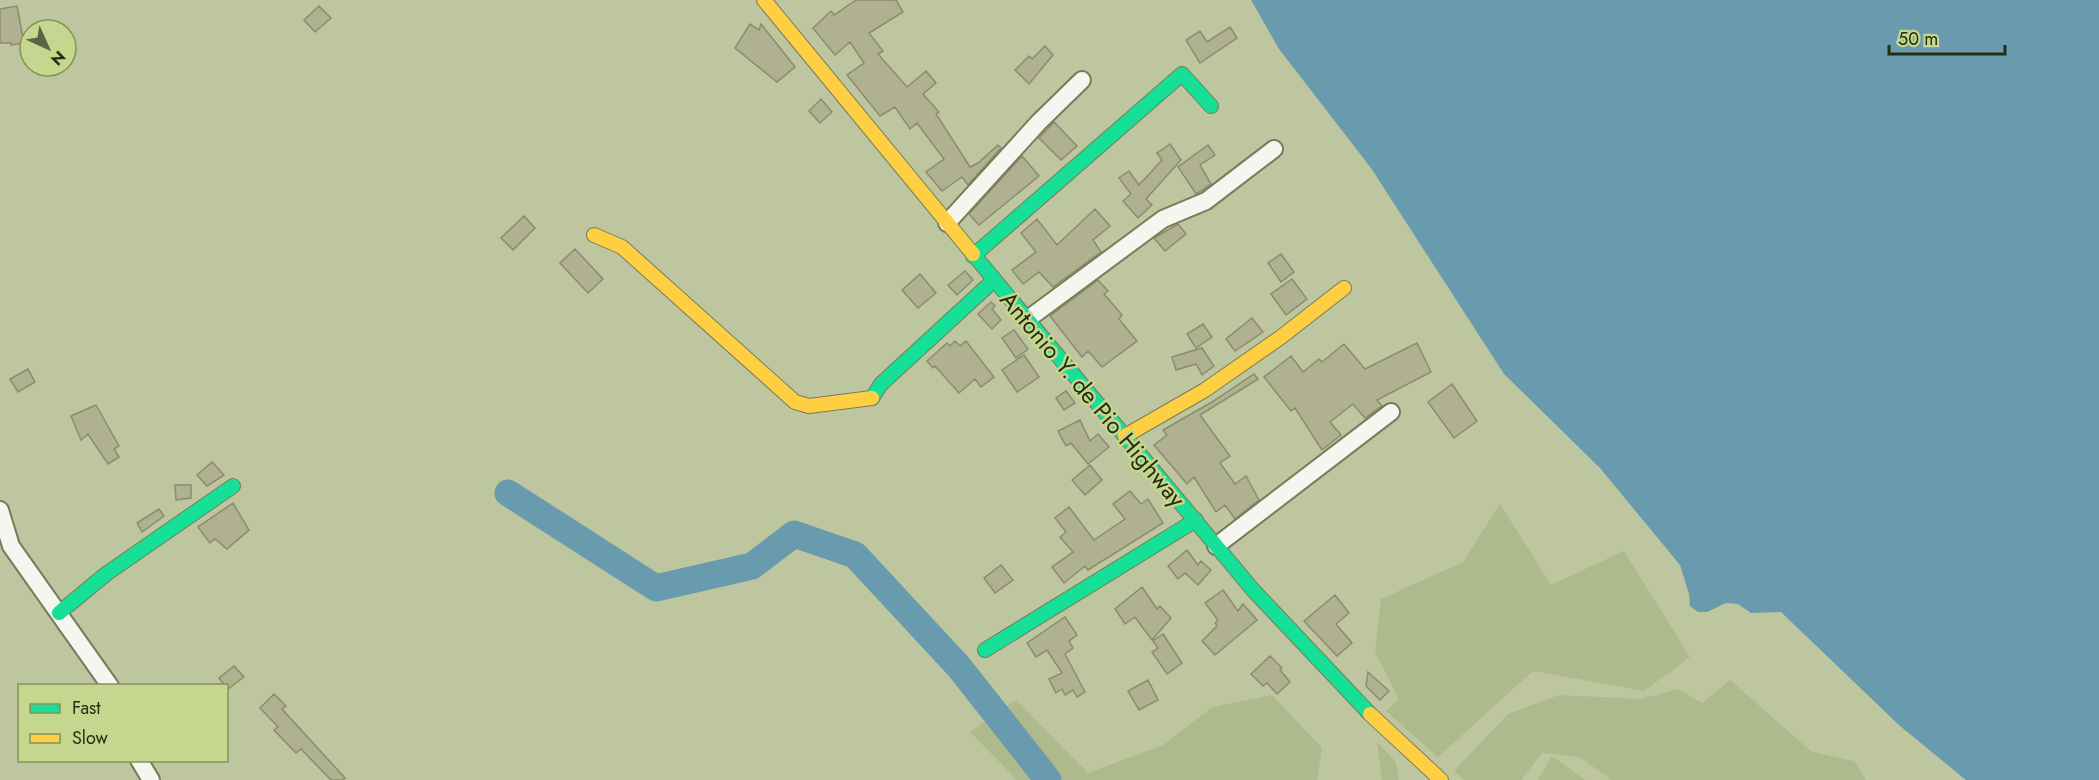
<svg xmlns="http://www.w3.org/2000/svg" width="2099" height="780" font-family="Jost,sans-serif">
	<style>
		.green { fill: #afba8c }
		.water { fill: #689bae }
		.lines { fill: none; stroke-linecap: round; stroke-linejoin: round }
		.river { stroke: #689bae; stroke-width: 27 }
		.building { fill: #b0b191; stroke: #8b8c6c; stroke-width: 1.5 }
		.street-casing { stroke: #767c5b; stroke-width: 20 }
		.fast-casing { stroke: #767c5b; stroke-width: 16 }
		.slow-casing { stroke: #767c5b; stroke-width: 16 }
		.street { stroke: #f5f6f0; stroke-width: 16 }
		.fast { stroke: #16e098; stroke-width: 14 }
		.slow { stroke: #ffcf43; stroke-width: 14 }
		.labels { text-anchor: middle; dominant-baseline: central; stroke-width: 5; stroke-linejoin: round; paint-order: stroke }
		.street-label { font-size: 24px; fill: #272d10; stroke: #c5d68e }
	</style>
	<rect width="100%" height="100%" fill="#bdc69e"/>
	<!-- green -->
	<path class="green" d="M 1500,504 L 1551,585 L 1624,551 L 1690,657 L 1644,691 L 1533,671 L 1438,757 L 1386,711 L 1399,699 L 1375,652 L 1381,599 L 1463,562 Z
		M 1730,680 L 1812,752 L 1854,761 L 1866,780 L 1611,780 L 1580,757 L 1542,753 L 1521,780 L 1464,780 L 1454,771 L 1508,714 L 1559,695 L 1641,699 L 1678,689 L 1702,703 Z
		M 1272,695 L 1322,748 L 1317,780 L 1017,780 L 970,732 L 1016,700 L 1088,773 L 1163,745 L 1212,707 Z
		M 1377,742 L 1396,762 L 1399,780 L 1382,780 Z
		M 1552,756 L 1585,780 L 1538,780 Z"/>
	<!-- water -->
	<path class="water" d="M 1251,0 L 2099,0 L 2099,780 L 1966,780 L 1900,726 L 1781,612 L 1751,613 L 1738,604 L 1726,603 L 1707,612 L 1698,612 L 1690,606 L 1689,594 L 1680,565 L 1600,468 L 1504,374 L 1371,168 L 1279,49 Z"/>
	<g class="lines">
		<!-- river -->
		<path class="river" d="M 508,493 L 656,588 L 752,566 L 794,534 L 855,555 L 959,667 L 1048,780"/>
	</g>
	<!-- building -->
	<path class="building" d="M 856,0 L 896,0 L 903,12 L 869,33 L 883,51 L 878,54 L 907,87 L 926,71 L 936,83 L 923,94 L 939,112 L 936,114 L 970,167 L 978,163 L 998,145 L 1001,148 L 968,185 L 962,177 L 942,191 L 926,172 L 944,159 L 917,123 L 910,129 L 895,107 L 880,116 L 847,75 L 864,63 L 850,42 L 835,55 L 813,28 L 831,11 L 834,15 Z
		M 17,6 L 24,43 L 11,45 L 11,43 L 0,43 L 0,9 Z
		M 319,6 L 331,18 L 315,32 L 304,20 Z
		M 750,24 L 759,30 L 761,24 L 795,67 L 777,82 L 735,48 Z
		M 1230,27 L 1237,38 L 1200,63 L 1186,40 L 1200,31 L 1207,42 Z
		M 1045,46 L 1053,55 L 1029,84 L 1015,70 L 1029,56 L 1032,59 Z
		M 821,99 L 832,112 L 820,123 L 809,111 Z
		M 1054,122 L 1077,146 L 1061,160 L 1039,138 Z
		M 1170,144 L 1181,160 L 1146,199 L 1152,205 L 1138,218 L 1123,201 L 1131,194 L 1119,178 L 1129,171 L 1139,185 L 1162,160 L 1157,153 Z
		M 1208,145 L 1215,155 L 1200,165 L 1211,184 L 1196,194 L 1178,167 Z
		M 1022,156 L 1039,176 L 979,225 L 969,214 Z
		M 1095,209 L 1110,226 L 1093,240 L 1101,252 L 1053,287 L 1039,272 L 1023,284 L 1012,270 L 1036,252 L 1021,233 L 1037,219 L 1057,245 Z
		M 524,216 L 535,228 L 513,250 L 501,238 Z
		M 1178,224 L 1186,234 L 1165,251 L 1154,238 Z
		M 575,249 L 603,279 L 588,293 L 560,263 Z
		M 1281,254 L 1294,272 L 1281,282 L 1268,263 Z
		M 965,271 L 973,280 L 957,295 L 948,285 Z
		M 920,274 L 936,293 L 918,308 L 902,290 Z
		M 1292,279 L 1307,299 L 1286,315 L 1271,294 Z
		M 1098,280 L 1108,291 L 1104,294 L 1122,315 L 1119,319 L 1137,341 L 1102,367 L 1088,351 L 1082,357 L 1050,316 Z
		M 991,302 L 995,306 L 992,309 L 1001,320 L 992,329 L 978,314 Z
		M 1252,318 L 1263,332 L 1235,351 L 1226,339 Z
		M 1203,324 L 1212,337 L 1196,348 L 1187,334 Z
		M 1014,330 L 1028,349 L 1016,358 L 1002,338 Z
		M 955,341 L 960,346 L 966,341 L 994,377 L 981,387 L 975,379 L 959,393 L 935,366 L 933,368 L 927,361 L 947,343 L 950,346 Z
		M 1417,343 L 1431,372 L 1377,400 L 1382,406 L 1365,418 L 1353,404 L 1330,422 L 1341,435 L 1322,450 L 1295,408 L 1291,411 L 1264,377 L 1291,356 L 1303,372 L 1319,359 L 1322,362 L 1344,344 L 1365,369 Z
		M 1202,348 L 1214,366 L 1202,375 L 1196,364 L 1176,370 L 1172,357 Z
		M 1024,355 L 1039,377 L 1017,392 L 1002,370 Z
		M 28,369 L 35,382 L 18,392 L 10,379 Z
		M 1254,374 L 1258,379 L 1200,415 L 1230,456 L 1220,463 L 1235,484 L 1246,476 L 1259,500 L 1235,519 L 1225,505 L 1216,512 L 1194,477 L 1187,484 L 1154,445 L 1167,435 L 1163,430 L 1212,402 Z
		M 1452,384 L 1477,421 L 1454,438 L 1428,402 Z
		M 1066,391 L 1075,403 L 1064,410 L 1056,398 Z
		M 96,405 L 119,446 L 114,449 L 119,457 L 108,464 L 88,434 L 81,440 L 71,416 Z
		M 1080,420 L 1090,441 L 1098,434 L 1109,447 L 1088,464 L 1071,443 L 1066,446 L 1058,431 Z
		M 212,462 L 224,475 L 207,486 L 197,475 Z
		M 1090,465 L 1102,480 L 1085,495 L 1072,480 Z
		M 175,485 L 191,485 L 191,498 L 176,500 Z
		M 1130,491 L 1141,504 L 1148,499 L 1163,523 L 1088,570 L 1085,566 L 1064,583 L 1052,567 L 1073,552 L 1060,537 L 1066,532 L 1055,518 L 1069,507 L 1094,540 L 1125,519 L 1113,504 Z
		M 233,503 L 249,530 L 227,549 L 215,539 L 210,543 L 198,527 Z
		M 159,509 L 164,516 L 142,532 L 137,523 Z
		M 1187,550 L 1198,565 L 1201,561 L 1211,570 L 1198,585 L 1185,573 L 1178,579 L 1168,566 Z
		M 1001,565 L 1013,580 L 995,593 L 984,578 Z
		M 1142,587 L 1157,609 L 1160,606 L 1171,618 L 1152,640 L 1135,617 L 1125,624 L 1115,609 Z
		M 1223,590 L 1238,611 L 1243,604 L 1257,620 L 1215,655 L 1202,641 L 1217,626 L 1215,623 L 1218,620 L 1205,603 Z
		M 1335,595 L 1349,613 L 1336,624 L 1352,643 L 1337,656 L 1304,621 Z
		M 1065,617 L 1077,635 L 1069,641 L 1073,648 L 1065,654 L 1085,692 L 1077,697 L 1073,690 L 1065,695 L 1062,689 L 1056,693 L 1049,679 L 1062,673 L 1047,650 L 1036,657 L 1027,643 Z
		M 1163,634 L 1182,663 L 1167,674 L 1152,652 L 1158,648 L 1153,641 Z
		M 1270,656 L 1282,668 L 1280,670 L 1290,682 L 1277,694 L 1267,683 L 1263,686 L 1251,674 Z
		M 234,666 L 244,677 L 228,689 L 219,678 Z
		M 1368,672 L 1389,691 L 1380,700 L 1366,686 Z
		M 1148,680 L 1158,700 L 1139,710 L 1128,691 Z
		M 274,694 L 286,706 L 282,709 L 345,778 L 343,780 L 331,780 L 301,749 L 296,753 L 274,730 L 278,727 L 260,708 Z"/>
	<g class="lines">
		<defs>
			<path id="street" d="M 947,223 L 1039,122 L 1082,80
				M 1028,319 L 1163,219 L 1206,201 L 1274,149
				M 0,510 L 11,546 L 110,686
				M 1216,546 L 1391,412
				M 139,760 L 151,780"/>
			<path id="fast" d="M 973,254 L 1253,590 L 1370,714
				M 973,256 L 1182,74 L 1211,106
				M 872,398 L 881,384 L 993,281
				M 59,613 L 106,574 L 233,486
				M 985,650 L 1196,520"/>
			<path id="slow" d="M 764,0 L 973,254
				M 594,235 L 622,247 L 795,402 L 809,406 L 872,398
				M 1125,436 L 1205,390 L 1281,337 L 1344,288
				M 1370,714 L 1441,780"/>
		</defs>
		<!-- street casing -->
		<use href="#street" class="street-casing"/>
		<!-- fast casing -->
		<use href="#fast" class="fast-casing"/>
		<!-- slow casing -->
		<use href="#slow" class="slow-casing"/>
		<!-- street -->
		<use href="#street" class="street"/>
		<!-- fast -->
		<use href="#fast" class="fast"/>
		<!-- slow -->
		<use href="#slow" class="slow"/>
	</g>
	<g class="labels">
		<!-- street labels -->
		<g class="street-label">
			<text transform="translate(1093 399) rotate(50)">Antonio Y. de Pio Highway</text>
		</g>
	</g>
	<!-- legend -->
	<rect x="18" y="684" width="210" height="78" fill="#c5d68e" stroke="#86925c" stroke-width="1.5"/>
	<rect x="30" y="704" width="30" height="9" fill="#16e098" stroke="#86925c" stroke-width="1.5"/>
	<text x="72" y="714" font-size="18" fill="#272d10">Fast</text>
	<rect x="30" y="734" width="30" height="9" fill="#ffcf43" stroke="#86925c" stroke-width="1.5"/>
	<text x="72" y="744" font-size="18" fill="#272d10">Slow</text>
	<!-- north arrow -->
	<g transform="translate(48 48) rotate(135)"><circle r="28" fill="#c5d68e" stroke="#86925c" stroke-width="1.5"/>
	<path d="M0-4.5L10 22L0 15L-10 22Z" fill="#5c6342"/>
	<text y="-9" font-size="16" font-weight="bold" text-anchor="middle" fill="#272d10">N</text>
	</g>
	<!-- scale -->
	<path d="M1889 45v9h116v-9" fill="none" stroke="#272d10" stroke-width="3"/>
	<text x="1898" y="45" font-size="18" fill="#272d10" stroke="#c5d68e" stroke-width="4.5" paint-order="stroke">50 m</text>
</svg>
